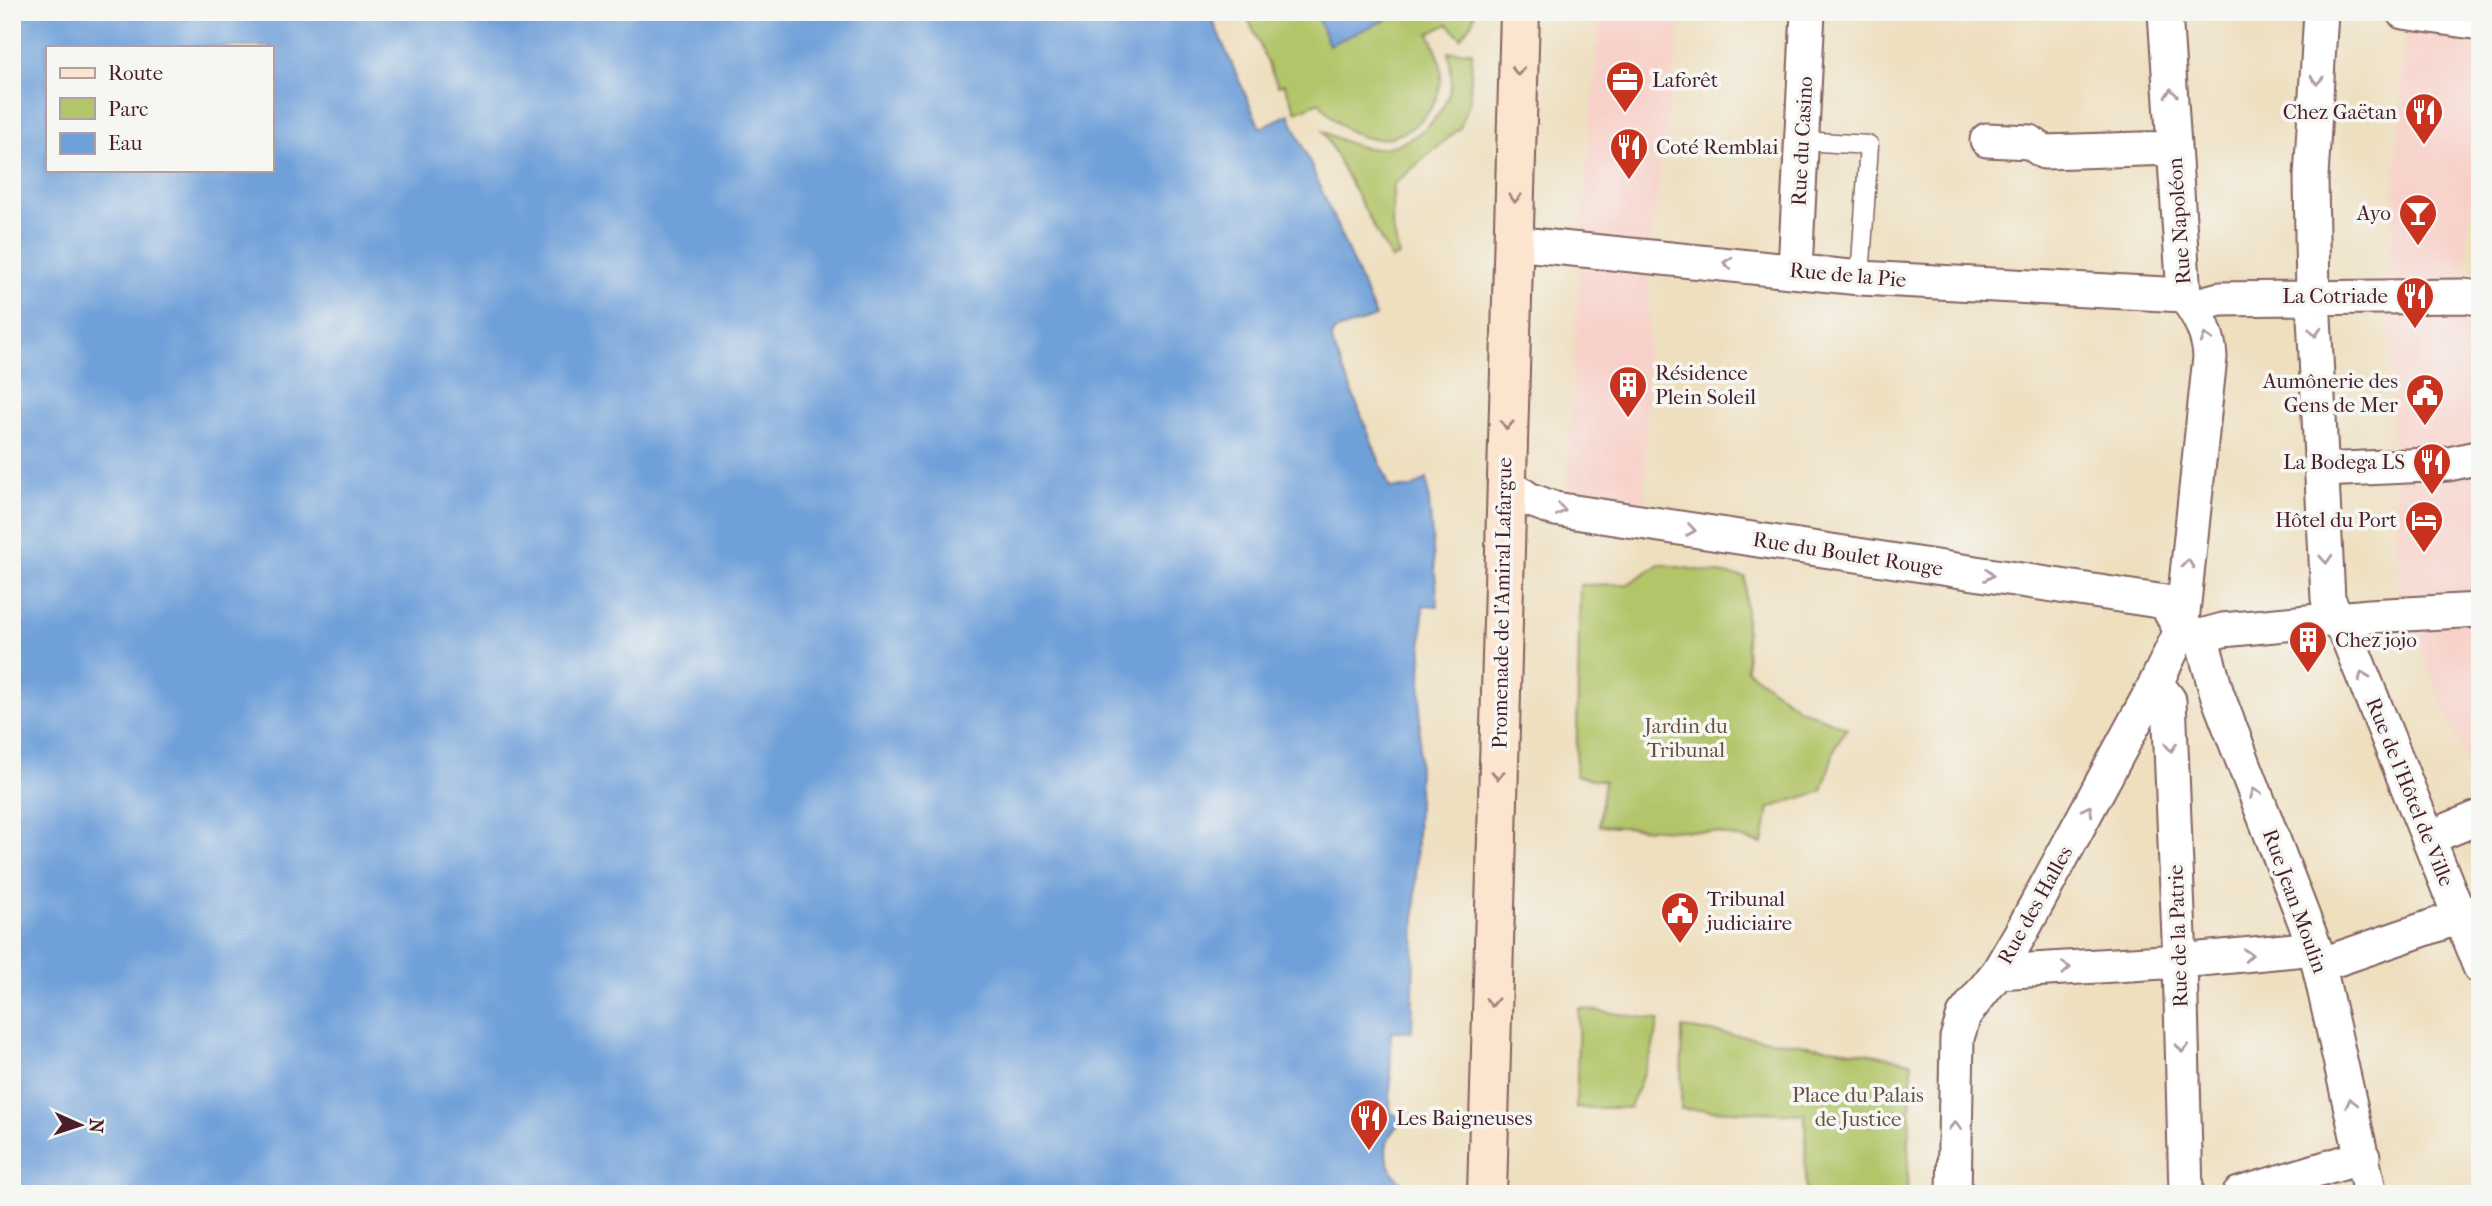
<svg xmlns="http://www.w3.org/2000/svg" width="2492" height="1206" font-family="'IM FELL French Canon',serif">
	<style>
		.built { fill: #f7d1c9 }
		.green { fill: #b2c569; stroke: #7e724a; stroke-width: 2 }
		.water { fill: #6fa0d9; stroke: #5c6082; stroke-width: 2; fill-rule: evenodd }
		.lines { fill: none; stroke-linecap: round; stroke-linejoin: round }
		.lane-casing { stroke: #83625f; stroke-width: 21 }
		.street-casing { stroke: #83625f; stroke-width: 37 }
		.secondary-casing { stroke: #83625f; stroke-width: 42 }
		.lane { stroke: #fff; stroke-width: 18 }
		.street { stroke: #fff; stroke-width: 33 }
		.secondary { stroke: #fce5cf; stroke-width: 38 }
		.oneway { stroke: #a3827d }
		.oneway2 { stroke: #ae9aa0 }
		.labels { text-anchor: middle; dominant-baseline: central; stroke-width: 7; stroke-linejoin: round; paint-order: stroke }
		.poi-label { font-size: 21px; fill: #4a1f2b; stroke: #f6f6f2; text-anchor: start }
		.street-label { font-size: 21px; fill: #4a1f2b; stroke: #f6f6f2 }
		.park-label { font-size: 21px; fill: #69513e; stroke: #f6f6f2 }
	</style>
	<rect width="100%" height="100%" fill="#f6f6f2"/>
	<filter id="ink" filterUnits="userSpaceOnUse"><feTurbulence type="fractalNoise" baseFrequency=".0143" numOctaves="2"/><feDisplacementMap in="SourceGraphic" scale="14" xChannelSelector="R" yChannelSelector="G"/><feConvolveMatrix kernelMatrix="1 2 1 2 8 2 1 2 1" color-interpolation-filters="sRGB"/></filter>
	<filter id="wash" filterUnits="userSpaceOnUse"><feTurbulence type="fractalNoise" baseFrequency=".00686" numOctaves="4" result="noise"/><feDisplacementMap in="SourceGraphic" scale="28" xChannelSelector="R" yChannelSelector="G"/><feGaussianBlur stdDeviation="1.57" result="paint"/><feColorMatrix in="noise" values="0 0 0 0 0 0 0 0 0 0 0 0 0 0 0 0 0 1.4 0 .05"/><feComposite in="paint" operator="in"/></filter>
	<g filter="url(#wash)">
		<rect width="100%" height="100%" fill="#eedfbf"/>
		<!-- built -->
		<path class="built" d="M 1600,12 L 1682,12 L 1650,246 L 1644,514 L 1567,496 L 1581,237 Z
			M 2410,12 L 2480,12 L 2480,122 L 2462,285 L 2480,370 L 2480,794 L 2399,599 L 2388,293 L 2402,71 Z"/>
		<!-- green -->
		<path class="green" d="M 1245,12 L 1475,12 L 1472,22 L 1461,38 L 1448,24 L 1429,33 C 1434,44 1440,56 1441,68 C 1445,110 1402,150 1360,136 C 1342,129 1331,117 1319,102 L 1296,112 L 1284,84 L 1278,86 Z
			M 1472,51 L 1470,100 L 1460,128 L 1393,185 L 1392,224 L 1399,256 L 1391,259 L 1323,131 C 1337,139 1351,146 1368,148 C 1405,152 1445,121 1451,85 C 1452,75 1450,62 1449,52 Z
			M 1659,564 L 1745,577 L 1747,670 L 1798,708 L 1847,728 L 1836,745 L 1822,791 L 1769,808 L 1763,844 L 1714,832 L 1599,826 L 1604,781 L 1576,776 L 1580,585 L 1628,584 Z
			M 1579,1008 L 1659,1020 L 1652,1051 L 1630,1108 L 1576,1108 Z
			M 1682,1028 L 1867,1053 L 1912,1062 L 1907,1194 L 1806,1194 L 1805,1114 L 1681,1109 Z"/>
		<!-- water -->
		<path class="water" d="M 12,12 L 1209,12 L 1260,128 L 1289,114 L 1376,317 L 1334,331 L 1331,339 L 1390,488 L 1412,488 L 1427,479 L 1438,606 L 1423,605 L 1412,1032 L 1391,1031 L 1390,1112 L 1404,1120 C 1380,1138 1381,1164 1402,1183 L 1402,1194 L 12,1194 ZM 47,47 L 271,47 L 271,170 L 47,170 Z
			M 1327,12 L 1383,12 L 1386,20 L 1329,45 L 1317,17 Z"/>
	</g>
	<g filter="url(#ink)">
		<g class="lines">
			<defs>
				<path id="lane" d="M 1802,141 L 1869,145 L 1860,278"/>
				<path id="street" d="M 2321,12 L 2311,177 L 2313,296 L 2328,599 L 2349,641 L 2480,967
					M 2403,12 L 2480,23
					M 1987,140 L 2030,142 L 2044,152 L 2174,148
					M 1513,243 L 1860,278 L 2184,295
					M 1795,270 L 1808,12
					M 2193,306 L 2220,299 L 2463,296 L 2480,298
					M 2322,470 L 2449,464 L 2480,457
					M 1505,482 L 1528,499 L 1555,509 L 2165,602 L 2181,631
					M 2181,631 L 2201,636 L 2217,694 L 2315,948 L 2370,1194
					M 2201,636 L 2223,630 L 2369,616 L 2480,610
					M 2156,683 L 2169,700 L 2180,961 L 2186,1194
					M 2428,838 L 2480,817
					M 2320,965 L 2480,910
					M 1998,972 L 2180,961 L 2315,948
					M 1954,1194 L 1957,1038 L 1964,1015 L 1998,972 L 2022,931 L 2156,683 L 2181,631 L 2210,357 C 2209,333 2198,313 2184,295 L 2165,12
					M 2239,1194 L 2363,1157"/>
				<path id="secondary" d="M 1487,1194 L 1520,12"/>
			</defs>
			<!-- lane casing -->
			<use href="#lane" class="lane-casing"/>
			<!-- street casing -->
			<use href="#street" class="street-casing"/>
			<!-- secondary casing -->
			<use href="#secondary" class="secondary-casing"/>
			<!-- lane -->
			<use href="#lane" class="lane"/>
			<!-- street -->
			<use href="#street" class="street"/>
			<!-- secondary -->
			<use href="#secondary" class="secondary"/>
		</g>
		<!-- one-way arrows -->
		<defs><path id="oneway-chevron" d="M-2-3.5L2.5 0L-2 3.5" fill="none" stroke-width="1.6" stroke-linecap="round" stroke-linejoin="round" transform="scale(1.75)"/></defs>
		<g class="oneway">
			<use href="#oneway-chevron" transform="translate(1518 71) rotate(91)"/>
			<use href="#oneway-chevron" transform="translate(1515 198) rotate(92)"/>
			<use href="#oneway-chevron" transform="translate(1507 425) rotate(92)"/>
			<use href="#oneway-chevron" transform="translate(1498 775) rotate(91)"/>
			<use href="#oneway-chevron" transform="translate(1492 1002) rotate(91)"/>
		</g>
		<g class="oneway2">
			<use href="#oneway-chevron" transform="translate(2317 80) rotate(93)"/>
			<use href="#oneway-chevron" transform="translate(2171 93) rotate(-94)"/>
			<use href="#oneway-chevron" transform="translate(1728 263) rotate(-174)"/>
			<use href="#oneway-chevron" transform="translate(2315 332) rotate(87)"/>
			<use href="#oneway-chevron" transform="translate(2206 338) rotate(-107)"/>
			<use href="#oneway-chevron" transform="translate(1561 510) rotate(11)"/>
			<use href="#oneway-chevron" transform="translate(1691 530) rotate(9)"/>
			<use href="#oneway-chevron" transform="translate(2326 559) rotate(87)"/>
			<use href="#oneway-chevron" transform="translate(2188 564) rotate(-84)"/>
			<use href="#oneway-chevron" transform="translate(1989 575) rotate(9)"/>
			<use href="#oneway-chevron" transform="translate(2363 676) rotate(-112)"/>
			<use href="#oneway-chevron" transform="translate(2171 747) rotate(87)"/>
			<use href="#oneway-chevron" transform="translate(2255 793) rotate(-111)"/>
			<use href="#oneway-chevron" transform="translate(2088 810) rotate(-62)"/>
			<use href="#oneway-chevron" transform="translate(2248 955) rotate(-5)"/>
			<use href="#oneway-chevron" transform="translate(2066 968) rotate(-3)"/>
			<use href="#oneway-chevron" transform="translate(2182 1048) rotate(89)"/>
			<use href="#oneway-chevron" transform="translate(2351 1103) rotate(-103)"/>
			<use href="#oneway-chevron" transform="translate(1955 1126) rotate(-89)"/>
		</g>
	</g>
	<!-- icons -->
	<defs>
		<symbol id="office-pin" viewBox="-11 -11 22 30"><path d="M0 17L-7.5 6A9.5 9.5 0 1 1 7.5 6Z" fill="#c8321e" stroke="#f6f6f2"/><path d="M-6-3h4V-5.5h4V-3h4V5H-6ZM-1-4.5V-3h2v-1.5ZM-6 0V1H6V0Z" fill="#fff"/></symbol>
		<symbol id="restaurant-pin" viewBox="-11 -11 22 30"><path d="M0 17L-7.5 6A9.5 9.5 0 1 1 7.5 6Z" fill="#c8321e" stroke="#f6f6f2"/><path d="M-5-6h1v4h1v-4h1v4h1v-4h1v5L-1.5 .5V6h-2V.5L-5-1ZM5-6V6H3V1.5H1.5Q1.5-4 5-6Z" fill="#fff"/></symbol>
		<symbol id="bar-pin" viewBox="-11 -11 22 30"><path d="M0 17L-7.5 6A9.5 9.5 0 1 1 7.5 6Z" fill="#c8321e" stroke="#f6f6f2"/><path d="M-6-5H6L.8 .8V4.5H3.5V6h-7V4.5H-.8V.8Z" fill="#fff"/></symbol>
		<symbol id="building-pin" viewBox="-11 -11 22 30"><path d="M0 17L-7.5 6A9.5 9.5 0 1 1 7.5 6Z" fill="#c8321e" stroke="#f6f6f2"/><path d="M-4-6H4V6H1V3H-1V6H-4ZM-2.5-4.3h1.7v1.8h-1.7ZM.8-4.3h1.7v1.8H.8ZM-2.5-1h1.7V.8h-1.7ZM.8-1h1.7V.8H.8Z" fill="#fff"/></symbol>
		<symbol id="civic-pin" viewBox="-11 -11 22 30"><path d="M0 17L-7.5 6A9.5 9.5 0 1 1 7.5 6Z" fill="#c8321e" stroke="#f6f6f2"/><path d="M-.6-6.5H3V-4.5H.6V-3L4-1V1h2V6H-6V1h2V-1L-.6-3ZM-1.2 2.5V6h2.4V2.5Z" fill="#fff"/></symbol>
		<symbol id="hotel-pin" viewBox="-11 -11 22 30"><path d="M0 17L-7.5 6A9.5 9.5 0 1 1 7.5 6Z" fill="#c8321e" stroke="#f6f6f2"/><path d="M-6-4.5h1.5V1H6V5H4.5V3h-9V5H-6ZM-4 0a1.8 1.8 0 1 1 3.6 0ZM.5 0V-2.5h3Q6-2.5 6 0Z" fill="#fff"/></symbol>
	</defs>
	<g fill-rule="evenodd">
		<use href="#office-pin" x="1603" y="58" width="44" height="60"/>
		<use href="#restaurant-pin" x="2402" y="90" width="44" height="60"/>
		<use href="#restaurant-pin" x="1607" y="125" width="44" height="60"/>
		<use href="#bar-pin" x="2396" y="191" width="44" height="60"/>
		<use href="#restaurant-pin" x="2393" y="274" width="44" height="60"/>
		<use href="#building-pin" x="1606" y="363" width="44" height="60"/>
		<use href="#civic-pin" x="2403" y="371" width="44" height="60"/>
		<use href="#restaurant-pin" x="2410" y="440" width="44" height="60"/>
		<use href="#hotel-pin" x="2402" y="498" width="44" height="60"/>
		<use href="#building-pin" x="2286" y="618" width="44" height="60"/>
		<use href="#civic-pin" x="1658" y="889" width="44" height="60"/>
		<use href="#restaurant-pin" x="1347" y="1096" width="44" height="60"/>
	</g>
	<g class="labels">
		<!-- poi labels -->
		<g class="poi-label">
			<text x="1652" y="80">Laforêt</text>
			<text x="2397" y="112" text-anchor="end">Chez Gaëtan</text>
			<text x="1656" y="147">Coté Remblai</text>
			<text x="2391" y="213" text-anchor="end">Ayo</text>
			<text x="2388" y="296" text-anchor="end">La Cotriade</text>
			<text x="1655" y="373">Résidence<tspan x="1655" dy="24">Plein Soleil</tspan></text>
			<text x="2398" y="381" text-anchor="end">Aumônerie des<tspan x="2398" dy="24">Gens de Mer</tspan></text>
			<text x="2405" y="462" text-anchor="end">La Bodega LS</text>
			<text x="2397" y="520" text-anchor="end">Hôtel du Port</text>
			<text x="2335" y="640">Chez jojo</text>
			<text x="1707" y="899">Tribunal<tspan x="1707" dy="24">judiciaire</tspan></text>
			<text x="1396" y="1118">Les Baigneuses</text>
		</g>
		<!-- street labels -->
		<g class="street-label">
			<text transform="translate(1802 141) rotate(-87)">Rue du Casino</text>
			<text transform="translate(2179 221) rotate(-94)">Rue Napoléon</text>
			<text transform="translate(1848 275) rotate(5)">Rue de la Pie</text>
			<text transform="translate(1848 554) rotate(9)">Rue du Boulet Rouge</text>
			<text transform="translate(1502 603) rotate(-89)">Promenade de l'Amiral Lafargue</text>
			<text transform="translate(2410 792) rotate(68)">Rue de l'Hôtel de Ville</text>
			<text transform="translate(2295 901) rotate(70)">Rue Jean Moulin</text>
			<text transform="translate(2035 905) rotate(-61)">Rue des Halles</text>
			<text transform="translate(2178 936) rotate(-92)">Rue de la Patrie</text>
		</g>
		<!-- park labels -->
		<g class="park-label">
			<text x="1686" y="726">Jardin du<tspan x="1686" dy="24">Tribunal</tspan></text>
			<text x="1858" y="1095">Place du Palais<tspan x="1858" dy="24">de Justice</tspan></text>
		</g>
	</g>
	<!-- margin -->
	<rect width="2492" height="1206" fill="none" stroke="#f6f6f2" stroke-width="42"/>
	<!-- legend -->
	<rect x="46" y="46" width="228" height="126" fill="#f6f6f2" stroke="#b1a0a2" stroke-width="2"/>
	<rect x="60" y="68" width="35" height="10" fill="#fce5cf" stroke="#b1a0a2" stroke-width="2"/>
	<text x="108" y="80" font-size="21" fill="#4a1f2b">Route</text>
	<rect x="60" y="98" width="35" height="21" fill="#b2c569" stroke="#b1a0a2" stroke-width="2"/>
	<text x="108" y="116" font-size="21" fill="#4a1f2b">Parc</text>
	<rect x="60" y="133" width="35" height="21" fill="#6fa0d9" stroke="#b1a0a2" stroke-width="2"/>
	<text x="108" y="150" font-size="21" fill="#4a1f2b">Eau</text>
	<!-- north arrow -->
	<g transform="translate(80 1125) rotate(93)" stroke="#f6f6f2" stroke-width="5" paint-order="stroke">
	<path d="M0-5L12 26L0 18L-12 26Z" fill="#4a1f2b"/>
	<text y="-10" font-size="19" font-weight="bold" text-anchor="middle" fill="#4a1f2b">N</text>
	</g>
</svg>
